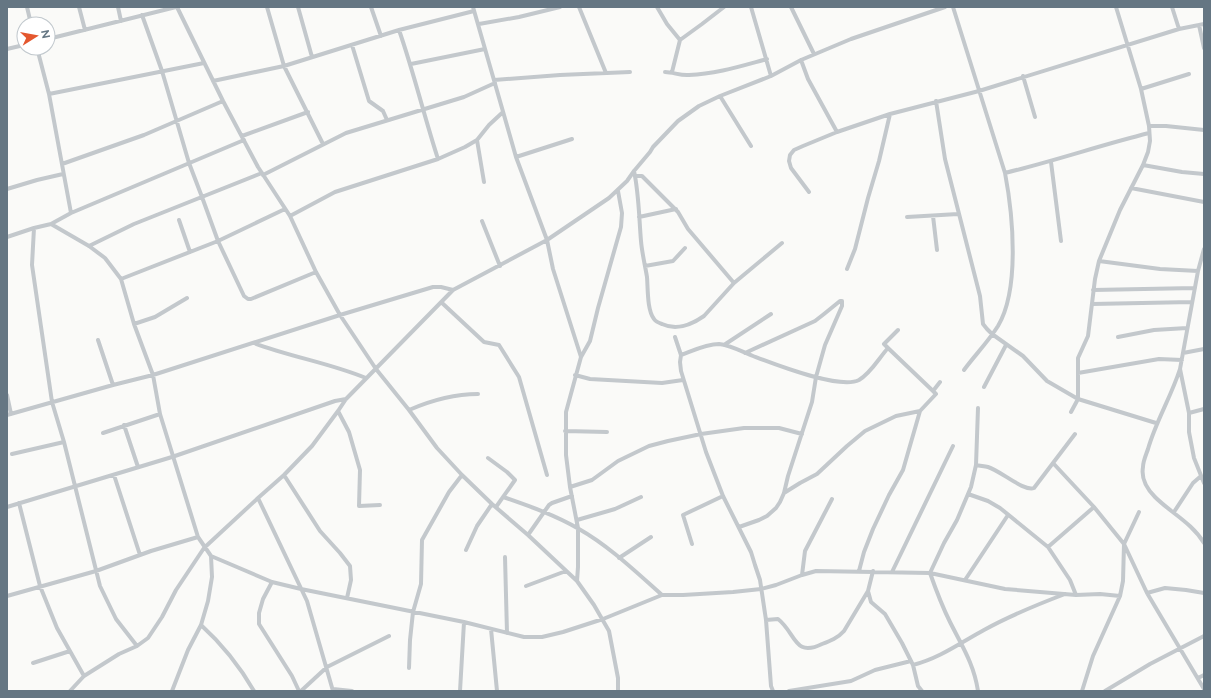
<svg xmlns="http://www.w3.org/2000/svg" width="1211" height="698" font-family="Raleway,sans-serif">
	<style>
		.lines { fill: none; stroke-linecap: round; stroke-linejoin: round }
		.minor { stroke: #c3c8cc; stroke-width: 4 }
	</style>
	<rect width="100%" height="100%" fill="#fafaf8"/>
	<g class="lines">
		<!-- minor -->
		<path class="minor" d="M 27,7 L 31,24
			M 79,7 L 85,30
			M 118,7 L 121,21
			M 177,7 L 223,101 L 258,167 L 290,216 L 316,272 L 340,315 L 376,369 L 409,410 L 437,448 L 462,475 L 492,504 L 528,535 L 577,581 L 594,605 L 609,631 L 618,678 L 618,691
			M 267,7 L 284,66 L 323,144
			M 298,7 L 312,57
			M 371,7 L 381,36
			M 473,7 L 516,157 L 547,240 L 553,269 L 581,357
			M 579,7 L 606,73
			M 657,7 L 667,24 L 680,40
			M 751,7 L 771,76
			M 791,7 L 814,54
			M 953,7 L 1005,173 C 1013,215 1020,289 998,326 C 988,342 975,355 964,370
			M 1172,7 L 1179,29
			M 142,15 L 162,71 L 189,163 L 202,197 L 218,241 L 244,296 L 248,299 L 251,299 L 316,272
			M 479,24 L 519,17 L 560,7
			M 1199,25 L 1204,48
			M 399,30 C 414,73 424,116 438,159
			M 48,39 L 176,7
			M 352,45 L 369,101 L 383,111 L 387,120
			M 7,49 L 24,45
			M 801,60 L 808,79 L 837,132
			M 411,64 L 485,49
			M 665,72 C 673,72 681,76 689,75 C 716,74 741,66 767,59
			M 672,72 L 680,40 L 702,24 L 724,7
			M 1023,76 L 1035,117
			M 494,80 L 560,75 L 630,72
			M 213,81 L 284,66 L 399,30 L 474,11
			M 1141,89 L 1189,74
			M 49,94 L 204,63
			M 720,96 L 751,146
			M 936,101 L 945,159 L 980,296 L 983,324 L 987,329 L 992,334 L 1023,356 L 1047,381 L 1078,399 L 1156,423
			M 1149,126 L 1166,126 L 1204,130
			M 242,136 L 308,112
			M 477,140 L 484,182
			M 516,157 L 572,139
			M 1051,162 L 1061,241
			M 62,164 L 144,135 L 223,101
			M 1143,165 L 1182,172 L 1204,174
			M 634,171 C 639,194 639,218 641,241 C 642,253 645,265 647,277 C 648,289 647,310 654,319 C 656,322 659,323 662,324 C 677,331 691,325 704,316 L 734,283 L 782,243
			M 1005,173 C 1054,161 1101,145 1149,133
			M 263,175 L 346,133 L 464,97 L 495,83
			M 635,176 L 642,176 L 678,212 L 688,229 L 734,283
			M 1131,188 L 1204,202
			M 7,189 L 37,180 L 63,174
			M 809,192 L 791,168 L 789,161 L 790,155 L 794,150 L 803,146 L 837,132 L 890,114 L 979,91 L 1179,29 L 1204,24
			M 71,213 L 244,140
			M 290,216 L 335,192 L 438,159 L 465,147 L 477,140 L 489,125 L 503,112
			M 933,216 L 937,250
			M 639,217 L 676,209
			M 907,217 L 958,214
			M 179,220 L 190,252
			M 482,221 L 500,266
			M 51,224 L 89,246 L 105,258 L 121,279 L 134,324 L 153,375 L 160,414 L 198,537 L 211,556 L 212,577 L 208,601 L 201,625 L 188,650 L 172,691
			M 34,228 L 32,265 L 52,402 L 64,442 L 100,586 L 116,619 L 137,646
			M 7,237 L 34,228 L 51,224 L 71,213 L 49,94 L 37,48
			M 89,246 L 134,224 L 262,173
			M 1204,249 L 1198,271 L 1180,369 C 1171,397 1156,421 1148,449 C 1146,455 1143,461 1143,467 C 1141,478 1147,489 1155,497 C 1171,513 1192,523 1204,543
			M 1099,261 L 1160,269 L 1198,271
			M 645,266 L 673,261 L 685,248
			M 847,269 L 855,249 L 868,198 L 879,161 L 890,114
			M 121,279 L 218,241 L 285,209
			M 1093,290 L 1195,288
			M 441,302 L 484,342 L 499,345 L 519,377 L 547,475
			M 1092,304 L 1192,302
			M 134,324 L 155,317 L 187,298
			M 675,337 L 681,355 L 680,362 L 681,371 L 706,452 L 723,496 L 751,552 L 755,565 L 760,580 L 766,620 L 771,686 L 773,691
			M 1118,337 L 1154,330 L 1187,328
			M 98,340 L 113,385
			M 254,343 C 291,357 330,363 366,378
			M 724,345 L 771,314
			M 888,348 L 884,344 L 898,330
			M 1183,353 L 1204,349
			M 681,355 C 692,351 706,344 719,344 C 730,345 743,352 753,356 C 774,364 840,390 859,380 C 871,373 879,358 888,348 L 933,391
			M 1180,369 L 1189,413 L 1189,432 L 1194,458 L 1204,483
			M 1078,373 L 1159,359 L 1182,360
			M 575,375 L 590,379 L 662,383 L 683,380
			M 984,387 L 1006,345
			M 7,395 L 11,414
			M 409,410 C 432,400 453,394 478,394
			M 338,411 L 349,432 L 360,470 L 359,506 L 380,505
			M 1071,412 L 1078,399 L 1078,358 L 1088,336 L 1095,279 L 1099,261 L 1120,210 L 1143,165 L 1148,152 L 1150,141 L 1149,126 L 1141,89 L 1116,7
			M 1189,413 L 1204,409
			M 7,415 L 113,385 L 153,375 L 340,315 L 433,287 L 441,287 L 453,290 L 547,240 L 609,198 L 627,181 L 634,171 L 650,152 L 653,147 L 678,121 L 699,106 L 720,96 L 771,76 L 801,60 L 851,39 L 945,7
			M 124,425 L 138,467
			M 565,431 L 607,432
			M 103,433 L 160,414
			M 12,454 L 64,442
			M 488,458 L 507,472 L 515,480 L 496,507
			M 1053,463 L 1094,507 L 1124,544 L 1147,593 L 1204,689
			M 976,465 C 980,466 984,466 988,467 C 1001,471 1024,492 1034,488 L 1075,434
			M 114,475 L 140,555
			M 284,475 L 320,531 L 340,553 L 350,566 L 351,580 L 347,598
			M 570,487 L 592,480 L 618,461 L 649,446 L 668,441 L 701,434 L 744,428 L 779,428 L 802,434
			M 784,493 L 800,483 L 817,474 L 847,446 L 865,431 L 896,416 L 920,411
			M 968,494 L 988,501 L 1000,508 L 1048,547 L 1070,580 L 1076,595
			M 503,497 C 529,506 555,515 579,529 C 609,546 636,572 662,595
			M 258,498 L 307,601 L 333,691
			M 19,503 L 40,586 L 57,628 L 84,676
			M 7,507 L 172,457 L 335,401 L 346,399
			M 1174,512 L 1193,483 L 1201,476
			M 577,520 L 615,509 L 641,497
			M 739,527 L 759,520 L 767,516 L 776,508 L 780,502 L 784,493 L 788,476 L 812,402 L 816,377 L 825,345 L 842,306 L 842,301 L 840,301 L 824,314 L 815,321 L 745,353
			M 528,535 L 549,505 L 552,503 L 572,496
			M 692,544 L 683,515 L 723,496
			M 1048,547 L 1094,507
			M 466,550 L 477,526 L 492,504
			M 211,556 L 272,582 L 301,589 L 464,622 L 524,637 L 542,637 L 563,632 L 603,619 L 662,595 L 683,595 L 733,592 L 761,589 L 776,585 L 802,575 L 816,571 L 930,573 L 1005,589 L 1076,595 L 1100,594 L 1120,596
			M 505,557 L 507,633
			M 619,558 L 651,537
			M 859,571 L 864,552 L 873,529 L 889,495 L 903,470 L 920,411 L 936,394 L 933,391 L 940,382
			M 892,572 L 953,446
			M 802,575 L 805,551 L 832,499
			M 965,580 L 1008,515
			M 577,581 L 578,567 L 578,528 L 570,487 L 566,455 L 566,412 L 581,357 L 590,341 L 598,308 L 621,227 L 622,213 L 618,191
			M 272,582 L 263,599 L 259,613 L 259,624 L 292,676 L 299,691
			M 526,586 L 566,571
			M 868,591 L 871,602 L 885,614 L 902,643 L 913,665 L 918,686 L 922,691
			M 1147,593 L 1165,588 L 1186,590 L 1204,593
			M 7,596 L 96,571 L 151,551 L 198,537
			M 766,620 L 778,619 C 796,633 794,658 822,644 C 830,641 838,638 844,631 L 868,591 L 873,571
			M 201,625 C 223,645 239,665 254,691
			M 491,629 L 497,691
			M 33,663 L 70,651
			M 913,665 C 940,658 960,643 984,630 C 1011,615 1036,605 1065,594
			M 409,668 L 410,640 L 413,612 L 421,584 L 422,540 L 449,492 L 462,475
			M 1198,678 L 1204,675
			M 333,689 L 352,691
			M 70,691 L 84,676 L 119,654 L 137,646 L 148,638 L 162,617 L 176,590 L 204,548 L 258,498 L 284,475 L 312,446 L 338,411 L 346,399 L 453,290
			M 301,691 L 327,667 L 389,636
			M 460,691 L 464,622
			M 789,691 L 851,681 L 875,670 L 911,661
			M 978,691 C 974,664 962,646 950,622 C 942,606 936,590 930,573 L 944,543 L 957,520 L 971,487 L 976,465 L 978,408
			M 1082,691 L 1093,656 L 1120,596 L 1123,581 L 1124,544 L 1139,512
			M 1105,691 L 1150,664 L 1204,636"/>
	</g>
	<!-- border -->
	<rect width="1211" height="698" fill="none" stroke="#657683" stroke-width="16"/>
	<!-- north arrow -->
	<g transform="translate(36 36) rotate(79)"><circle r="19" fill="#ffffff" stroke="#c1c8cd"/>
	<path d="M0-3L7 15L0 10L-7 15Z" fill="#e4572e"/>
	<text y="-6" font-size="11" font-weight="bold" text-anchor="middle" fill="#657683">N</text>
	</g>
</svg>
